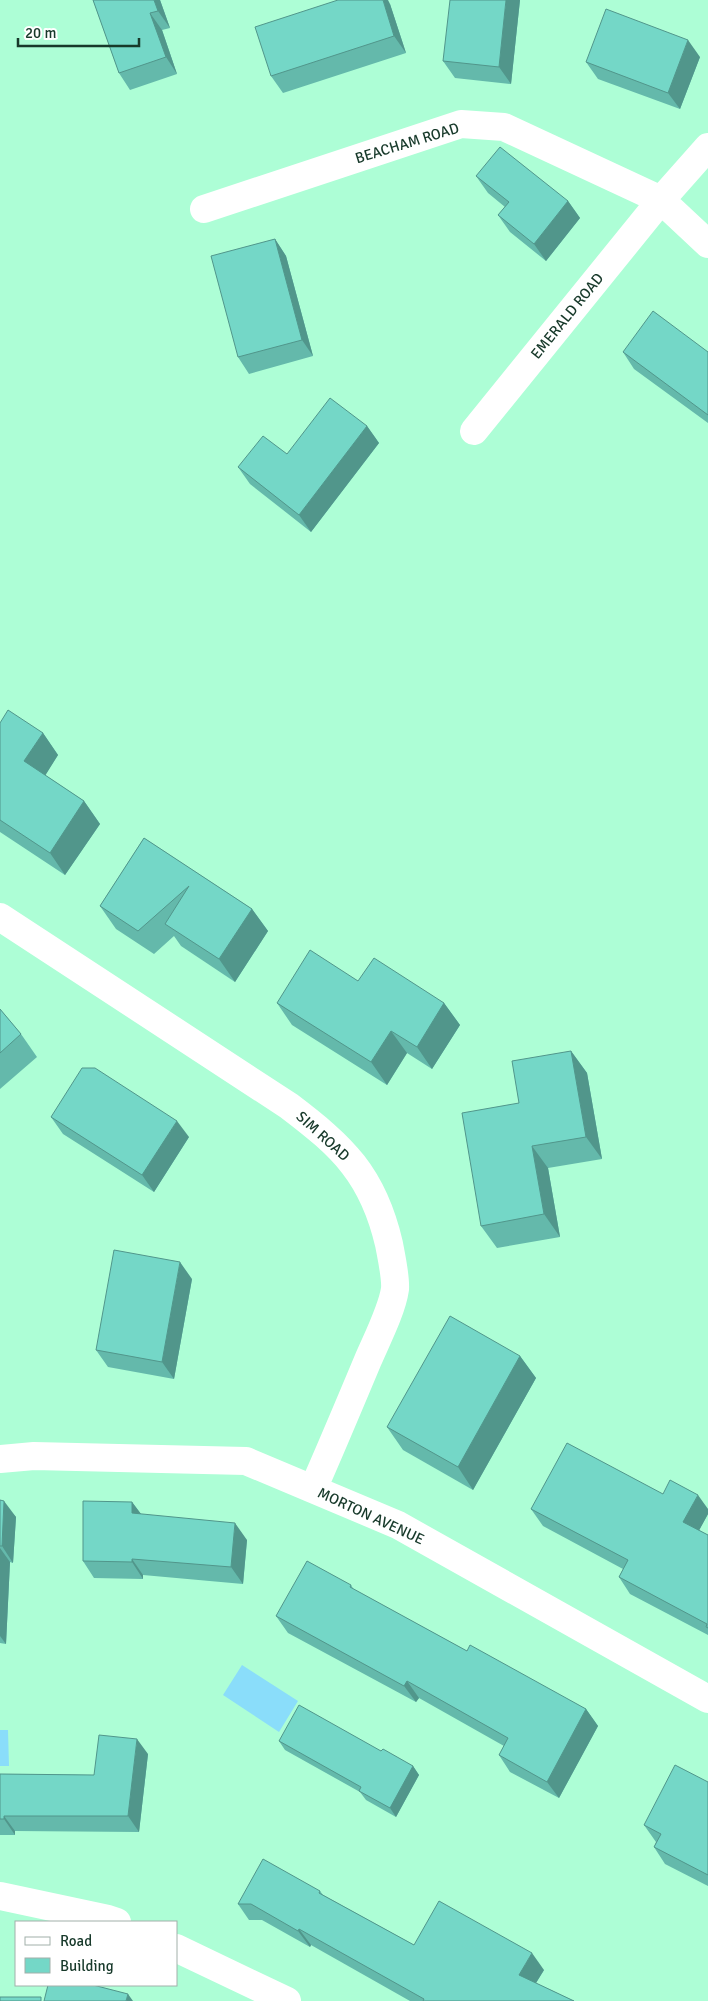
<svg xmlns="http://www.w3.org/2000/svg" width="708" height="2001" font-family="Signika,sans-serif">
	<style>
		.water { fill: #8addfa }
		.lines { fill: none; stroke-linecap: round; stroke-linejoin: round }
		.minor { stroke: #fff; stroke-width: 28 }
		.wall { fill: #64b9ab }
		.shaded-wall { fill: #51968b }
		.building { fill: #74d7c7; stroke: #51968b }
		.labels { text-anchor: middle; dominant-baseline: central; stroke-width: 5; stroke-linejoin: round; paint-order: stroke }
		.street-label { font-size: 15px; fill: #17392a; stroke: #fff }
	</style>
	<rect width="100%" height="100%" fill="#adfed6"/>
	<!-- water -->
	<path class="water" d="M 242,1665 L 298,1701 L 279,1732 L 223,1695 Z
		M 0,1730 L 8,1730 L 9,1766 L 0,1766 Z"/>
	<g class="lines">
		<!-- minor -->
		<path class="minor" d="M 204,209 L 461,124 L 504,127 L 661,200 L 708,244
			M 474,431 L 661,200 L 708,147
			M 0,917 L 289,1106 C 343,1147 373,1175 389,1244 C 391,1255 396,1277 395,1289 C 392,1310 377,1339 368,1360 C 350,1403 332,1446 313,1489
			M 0,1459 L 34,1456 L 246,1461 L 398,1525 L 708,1699
			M 0,1896 L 108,1919 L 117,1922
			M 176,1948 L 287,2001"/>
	</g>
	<!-- wall -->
	<path class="wall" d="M 93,0 L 160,0 L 170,28 L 162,30 L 177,74 L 130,90 L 119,73 Z
		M 520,0 L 511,84 L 455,78 L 443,61 Z
		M 390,4 L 406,53 L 283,93 L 271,76 Z
		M 700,57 L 680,109 L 598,79 L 586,62 Z
		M 476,176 L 568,201 L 580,218 L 546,261 L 510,232 L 498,215 L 505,207 L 488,193 Z
		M 275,239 L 286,256 L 313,356 L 249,374 L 238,357 Z
		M 623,352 L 708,352 L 708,423 L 634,369 Z
		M 367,426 L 379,443 L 311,532 L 250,484 L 238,467 L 287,454 Z
		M 0,723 L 43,733 L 58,755 L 45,775 L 84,801 L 100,824 L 65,875 L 0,832 Z
		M 144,838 L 252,909 L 268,931 L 235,982 L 181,946 L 174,936 L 154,954 L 116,929 L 100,906 Z
		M 277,1003 L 444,1003 L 460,1025 L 432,1069 L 407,1053 L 387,1085 L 292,1025 Z
		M 0,1009 L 21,1034 L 37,1057 L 0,1089 Z
		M 571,1051 L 587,1073 L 602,1159 L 548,1168 L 560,1237 L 497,1248 L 481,1226 L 519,1103 Z
		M 51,1117 L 189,1137 L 154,1192 L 63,1134 Z
		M 192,1279 L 174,1379 L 108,1367 L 96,1350 Z
		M 520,1356 L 536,1378 L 473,1490 L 403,1450 L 387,1427 Z
		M 663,1494 L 708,1509 L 708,1514 L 699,1530 L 708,1535 L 708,1635 L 630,1594 L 619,1577 L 623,1569 L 543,1526 L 531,1509 Z
		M 0,1500 L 16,1517 L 13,1563 L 10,1562 L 6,1644 L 0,1643 Z
		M 132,1502 L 141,1514 L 247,1540 L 243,1584 L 143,1575 L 143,1579 L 94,1578 L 83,1561 Z
		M 351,1585 L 354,1590 L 467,1651 L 586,1709 L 598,1726 L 559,1798 L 510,1772 L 499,1755 L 504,1746 L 419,1698 L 416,1702 L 288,1633 L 276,1616 Z
		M 279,1741 L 381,1751 L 413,1766 L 419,1775 L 396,1817 L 366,1800 L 360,1792 L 285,1750 Z
		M 148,1754 L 139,1832 L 15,1831 L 15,1835 L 0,1835 L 0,1774 L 94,1775 Z
		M 708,1782 L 708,1886 L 665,1864 L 654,1847 L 656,1842 L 644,1825 Z
		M 320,1891 L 323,1895 L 414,1945 L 544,1970 L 536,1983 L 574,2001 L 410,2001 L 311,1945 L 310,1947 L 262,1920 L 249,1920 L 238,1904 Z"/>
	<!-- shaded-wall -->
	<path class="shaded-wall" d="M 154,0 L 160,0 L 170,28 L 158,11 Z
		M 383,0 L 388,0 L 390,4 L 406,53 L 394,36 Z
		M 506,0 L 520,0 L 511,84 L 499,67 Z
		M 150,13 L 162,30 L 177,74 L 166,57 Z
		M 688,40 L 700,57 L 680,109 L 668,93 Z
		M 568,201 L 580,218 L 546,261 L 534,244 Z
		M 275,239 L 286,256 L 313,356 L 302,340 Z
		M 367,426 L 379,443 L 311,532 L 299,515 Z
		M 43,733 L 58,755 L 40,784 L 24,761 Z
		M 84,801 L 100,824 L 65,875 L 50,853 Z
		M 252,909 L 268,931 L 235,982 L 219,959 Z
		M 444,1003 L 460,1025 L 432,1069 L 417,1047 Z
		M 391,1031 L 407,1053 L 387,1085 L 371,1062 Z
		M 571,1051 L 587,1073 L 602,1159 L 586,1137 Z
		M 177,1121 L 189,1137 L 154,1192 L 142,1175 Z
		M 532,1146 L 548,1168 L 560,1237 L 544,1214 Z
		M 180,1262 L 192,1279 L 174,1379 L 162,1362 Z
		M 520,1356 L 536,1378 L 473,1490 L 458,1467 Z
		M 698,1495 L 708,1509 L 708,1514 L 695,1538 L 683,1522 Z
		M 4,1501 L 16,1517 L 13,1563 L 2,1546 Z
		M 132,1502 L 144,1518 L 132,1513 Z
		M 235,1523 L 247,1540 L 243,1584 L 231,1567 Z
		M 0,1548 L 10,1562 L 6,1644 L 0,1636 Z
		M 132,1559 L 143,1575 L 143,1579 L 132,1562 Z
		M 407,1681 L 419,1698 L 416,1702 L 404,1686 Z
		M 586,1709 L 598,1726 L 559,1798 L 547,1782 Z
		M 137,1739 L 148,1754 L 139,1832 L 128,1816 Z
		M 413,1766 L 419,1775 L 396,1817 L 390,1808 Z
		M 4,1816 L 15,1831 L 15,1835 L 4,1819 Z
		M 299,1929 L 311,1945 L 310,1947 L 298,1931 Z
		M 532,1953 L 544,1970 L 531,1991 L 519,1975 Z
		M 128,1994 L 133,2001 L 126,2001 Z"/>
	<!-- building -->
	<path class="building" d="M 93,0 L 154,0 L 158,11 L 150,13 L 166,57 L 119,73 Z
		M 338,0 L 383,0 L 394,36 L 271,76 L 255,27 Z
		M 450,0 L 506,0 L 499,67 L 443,61 Z
		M 606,9 L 688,40 L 668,93 L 586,62 Z
		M 500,147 L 568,201 L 534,244 L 498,215 L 509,202 L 476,176 Z
		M 275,239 L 302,340 L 238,357 L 211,256 Z
		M 653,311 L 708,352 L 708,415 L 623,352 Z
		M 330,398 L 367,426 L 299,515 L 238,467 L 263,436 L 287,454 Z
		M 8,710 L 43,733 L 24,761 L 84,801 L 50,853 L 0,820 L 0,723 Z
		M 144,838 L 252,909 L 219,959 L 165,924 L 189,886 L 138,931 L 100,906 Z
		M 310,950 L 358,981 L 374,958 L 444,1003 L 417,1047 L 391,1031 L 371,1062 L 277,1003 Z
		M 0,1009 L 21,1034 L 0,1053 Z
		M 571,1051 L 586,1137 L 532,1146 L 544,1214 L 481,1226 L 462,1113 L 519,1103 L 512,1061 Z
		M 82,1068 L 95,1068 L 177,1121 L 142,1175 L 51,1117 Z
		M 114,1250 L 180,1262 L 162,1362 L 96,1350 Z
		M 450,1316 L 520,1356 L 458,1467 L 387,1427 Z
		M 567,1443 L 663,1494 L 670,1480 L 698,1495 L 683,1522 L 708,1535 L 708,1628 L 706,1627 L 707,1624 L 619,1577 L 628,1560 L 531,1509 Z
		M 0,1500 L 4,1501 L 2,1546 L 0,1546 Z
		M 83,1501 L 132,1502 L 132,1513 L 235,1523 L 231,1567 L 132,1559 L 132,1562 L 83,1561 Z
		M 307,1561 L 351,1585 L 350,1587 L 467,1651 L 470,1645 L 586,1709 L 547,1782 L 499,1755 L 508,1738 L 407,1681 L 404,1686 L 276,1616 Z
		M 299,1705 L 381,1751 L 383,1749 L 413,1766 L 390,1808 L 359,1791 L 361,1787 L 279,1741 Z
		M 99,1735 L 137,1739 L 128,1816 L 4,1816 L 4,1819 L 0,1819 L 0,1774 L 94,1775 Z
		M 675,1765 L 708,1782 L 708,1875 L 654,1847 L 661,1834 L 644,1825 Z
		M 263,1859 L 320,1891 L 319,1893 L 414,1945 L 439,1901 L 532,1953 L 519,1975 L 574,2001 L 423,2001 L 424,1999 L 299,1929 L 298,1931 L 251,1904 L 238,1904 Z
		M 48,1985 L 93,1985 L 128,1994 L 126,2001 L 44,2001 Z
		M 0,1997 L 41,1997 L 41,2001 L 0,2001 Z"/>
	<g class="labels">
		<!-- street labels -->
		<g class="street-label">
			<text transform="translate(407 143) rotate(-17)">BEACHAM ROAD</text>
			<text transform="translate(567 316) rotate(-51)">EMERALD ROAD</text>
			<text transform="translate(323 1136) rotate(42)">SIM ROAD</text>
			<text transform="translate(371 1516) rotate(25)">MORTON AVENUE</text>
		</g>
	</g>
	<!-- legend -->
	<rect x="15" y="1921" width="162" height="65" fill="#ffffff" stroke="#a2b0aa"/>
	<rect x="25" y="1937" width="25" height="8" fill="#ffffff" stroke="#a2b0aa"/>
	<text x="60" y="1946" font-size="15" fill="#17392a">Road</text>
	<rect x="25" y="1958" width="25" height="15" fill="#74d7c7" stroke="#a2b0aa"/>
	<text x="60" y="1971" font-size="15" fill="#17392a">Building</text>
	<!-- scale -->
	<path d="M18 38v8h121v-8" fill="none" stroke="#17392a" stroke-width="2.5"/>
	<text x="25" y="38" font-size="15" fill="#17392a" stroke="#ffffff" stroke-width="4" paint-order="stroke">20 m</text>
</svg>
